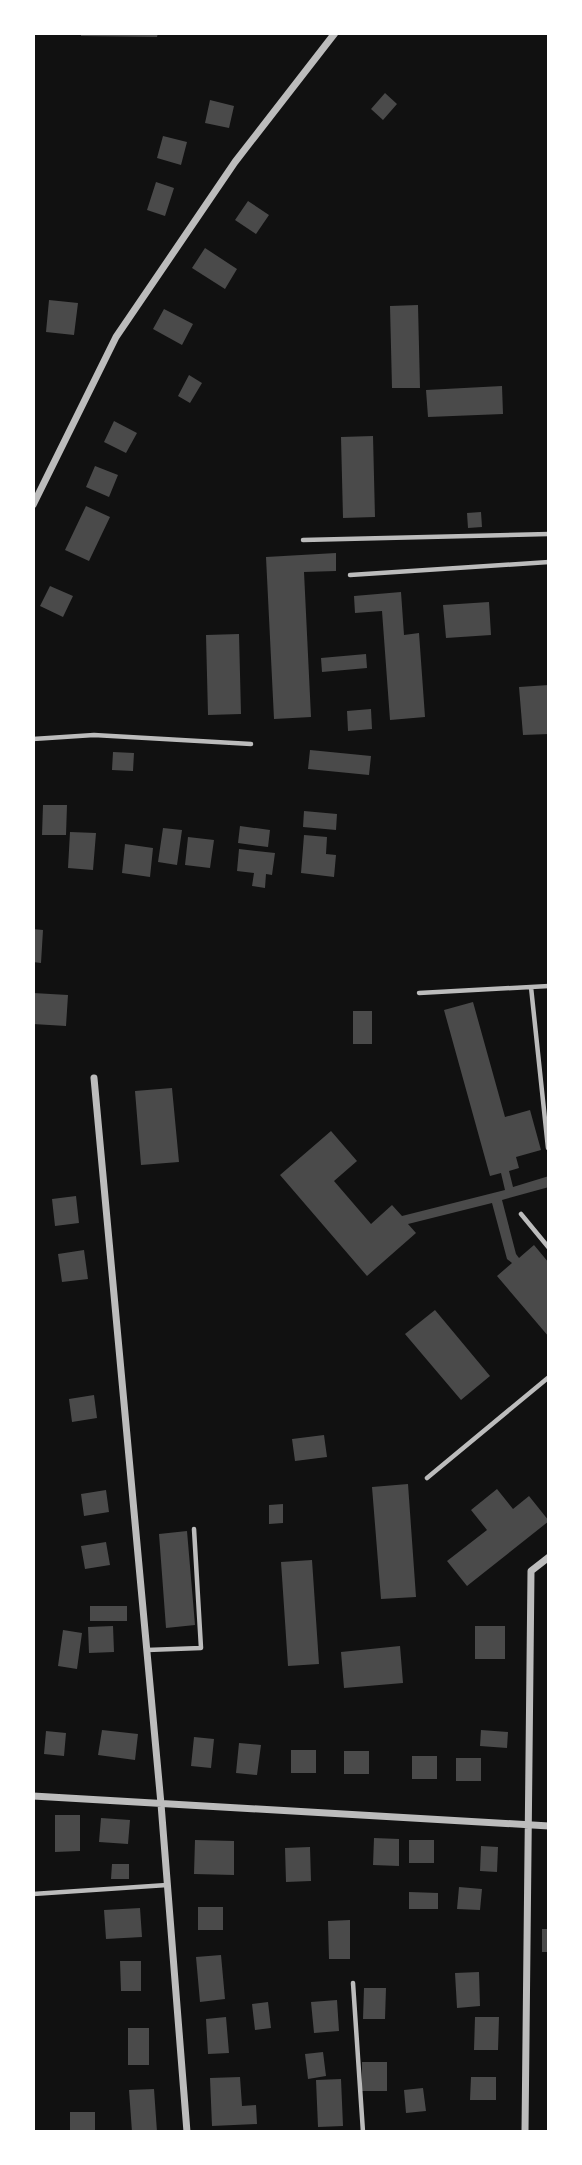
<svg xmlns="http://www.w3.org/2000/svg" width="582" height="2165" font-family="'PT Sans',sans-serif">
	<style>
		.building { fill: #4a4a4a }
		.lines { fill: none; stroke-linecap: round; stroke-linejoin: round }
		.service { stroke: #bcbcbc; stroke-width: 4.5 }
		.minor { stroke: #bcbcbc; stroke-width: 7 }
	</style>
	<rect width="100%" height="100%" fill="#111"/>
	<!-- building -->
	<path class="building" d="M 81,33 L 158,33 L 157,37 L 81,36 Z
		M 385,93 L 397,104 L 383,120 L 371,109 Z
		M 210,100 L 234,106 L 229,128 L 205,123 Z
		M 163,136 L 187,142 L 181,165 L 157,158 Z
		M 156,182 L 174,188 L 165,216 L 147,210 Z
		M 248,201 L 269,215 L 256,234 L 235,220 Z
		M 205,248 L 237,269 L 225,289 L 192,268 Z
		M 49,300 L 78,303 L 74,335 L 46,332 Z
		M 418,305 L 420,388 L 392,388 L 390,306 Z
		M 164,309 L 193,324 L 182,345 L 153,329 Z
		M 189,375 L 202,383 L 190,403 L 178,396 Z
		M 502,386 L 503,414 L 428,417 L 426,390 Z
		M 114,421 L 137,433 L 126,453 L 104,442 Z
		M 373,436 L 375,517 L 343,518 L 341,437 Z
		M 95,466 L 118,475 L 109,497 L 86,487 Z
		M 86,506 L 110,517 L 89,561 L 65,550 Z
		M 481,512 L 482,527 L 468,528 L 467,513 Z
		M 336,553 L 336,571 L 304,572 L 311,717 L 274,719 L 266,557 Z
		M 50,586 L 73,596 L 63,617 L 40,606 Z
		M 401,592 L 404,635 L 419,633 L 425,717 L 390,720 L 382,611 L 355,613 L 354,596 Z
		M 489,602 L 491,635 L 446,638 L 443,605 Z
		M 239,634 L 241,714 L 208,715 L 206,635 Z
		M 366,654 L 367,668 L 322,672 L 321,658 Z
		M 549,685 L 549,734 L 523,735 L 519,687 Z
		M 371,709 L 372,729 L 348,731 L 347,711 Z
		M 310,750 L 371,756 L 369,775 L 308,769 Z
		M 113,752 L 134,753 L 133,771 L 112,770 Z
		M 43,805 L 67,805 L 66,835 L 42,835 Z
		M 304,811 L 337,814 L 336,830 L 303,827 Z
		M 240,826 L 270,830 L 268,847 L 238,843 Z
		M 163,828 L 182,830 L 177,865 L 158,862 Z
		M 70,832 L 96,833 L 93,870 L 68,868 Z
		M 304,835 L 327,837 L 326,854 L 336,855 L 334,877 L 301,873 Z
		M 188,837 L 214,840 L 210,868 L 185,865 Z
		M 125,844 L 153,848 L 150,877 L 122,873 Z
		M 239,849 L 275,853 L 272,875 L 266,874 L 265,888 L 252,886 L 254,873 L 237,871 Z
		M 33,929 L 43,930 L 41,963 L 33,962 Z
		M 33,993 L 68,995 L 66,1026 L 33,1024 Z
		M 473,1002 L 505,1117 L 530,1110 L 541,1150 L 516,1157 L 519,1168 L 509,1171 L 513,1187 L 549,1176 L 549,1187 L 502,1200 L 516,1254 L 519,1258 L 534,1245 L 549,1263 L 549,1337 L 497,1276 L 512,1263 L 507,1259 L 492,1203 L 408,1224 L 416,1233 L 367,1276 L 280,1175 L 331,1131 L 357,1161 L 334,1181 L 371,1224 L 392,1205 L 402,1216 L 505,1190 L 501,1173 L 490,1176 L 444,1010 Z
		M 353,1011 L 372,1011 L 372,1044 L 353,1044 Z
		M 172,1088 L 179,1162 L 141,1165 L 135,1091 Z
		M 76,1196 L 79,1223 L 55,1226 L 52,1199 Z
		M 84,1250 L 88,1279 L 62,1282 L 58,1254 Z
		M 435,1310 L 490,1376 L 461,1400 L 405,1334 Z
		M 94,1395 L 97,1418 L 72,1422 L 69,1399 Z
		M 324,1435 L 327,1457 L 295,1461 L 292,1439 Z
		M 408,1484 L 416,1597 L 381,1599 L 372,1487 Z
		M 497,1489 L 513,1509 L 529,1496 L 549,1521 L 467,1586 L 447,1561 L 487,1530 L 471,1510 Z
		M 106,1490 L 109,1512 L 84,1516 L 81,1494 Z
		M 283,1504 L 283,1523 L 269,1524 L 269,1505 Z
		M 187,1531 L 195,1625 L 166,1628 L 159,1534 Z
		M 106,1542 L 110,1565 L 85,1569 L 81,1546 Z
		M 312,1560 L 319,1664 L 288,1666 L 281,1562 Z
		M 90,1606 L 127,1606 L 127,1621 L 90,1621 Z
		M 113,1626 L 114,1652 L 89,1653 L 88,1627 Z
		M 475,1626 L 505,1626 L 505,1659 L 475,1659 Z
		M 63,1630 L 82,1633 L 77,1669 L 58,1666 Z
		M 400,1646 L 403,1683 L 344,1688 L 341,1652 Z
		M 102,1730 L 138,1734 L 135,1760 L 98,1755 Z
		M 481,1730 L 508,1732 L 507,1748 L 480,1746 Z
		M 46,1731 L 66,1733 L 64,1756 L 44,1754 Z
		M 194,1737 L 214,1739 L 211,1768 L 191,1766 Z
		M 239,1743 L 261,1745 L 257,1775 L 236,1773 Z
		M 291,1750 L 316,1750 L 316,1773 L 291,1773 Z
		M 344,1751 L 369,1751 L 369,1774 L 344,1774 Z
		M 412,1756 L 437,1756 L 437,1779 L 412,1779 Z
		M 456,1758 L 481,1758 L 481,1781 L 456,1781 Z
		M 55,1815 L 80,1815 L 80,1851 L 55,1852 Z
		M 101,1818 L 130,1820 L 128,1844 L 99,1842 Z
		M 374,1838 L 399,1839 L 399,1866 L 373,1865 Z
		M 195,1840 L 234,1841 L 234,1875 L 194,1874 Z
		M 409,1840 L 434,1840 L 434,1863 L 409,1863 Z
		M 481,1846 L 498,1847 L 497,1872 L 480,1871 Z
		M 310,1847 L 311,1881 L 286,1882 L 285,1848 Z
		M 112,1864 L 129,1864 L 129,1879 L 111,1879 Z
		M 459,1887 L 482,1889 L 480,1910 L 457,1909 Z
		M 409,1892 L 438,1893 L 438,1909 L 409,1909 Z
		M 198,1907 L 223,1907 L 223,1930 L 198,1930 Z
		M 140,1908 L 142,1937 L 106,1939 L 104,1910 Z
		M 350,1920 L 350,1959 L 329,1959 L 328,1921 Z
		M 542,1929 L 549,1929 L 549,1952 L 542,1952 Z
		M 221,1955 L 225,1999 L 200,2002 L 196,1957 Z
		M 120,1961 L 141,1961 L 141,1991 L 121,1991 Z
		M 479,1972 L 480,2006 L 457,2008 L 455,1973 Z
		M 364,1988 L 386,1988 L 385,2019 L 363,2019 Z
		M 337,2000 L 339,2031 L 314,2033 L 311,2002 Z
		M 268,2002 L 271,2028 L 255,2030 L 252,2004 Z
		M 226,2017 L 229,2053 L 208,2054 L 206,2019 Z
		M 475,2017 L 499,2017 L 498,2050 L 474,2050 Z
		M 128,2028 L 149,2028 L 149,2065 L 128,2065 Z
		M 323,2052 L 326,2076 L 308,2079 L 305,2054 Z
		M 362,2062 L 387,2062 L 387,2091 L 362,2091 Z
		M 240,2077 L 242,2106 L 256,2105 L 257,2124 L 212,2126 L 210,2078 Z
		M 471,2077 L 496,2077 L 496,2100 L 470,2100 Z
		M 341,2079 L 343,2126 L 318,2127 L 316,2080 Z
		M 423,2088 L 426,2111 L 406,2113 L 404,2090 Z
		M 154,2089 L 157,2132 L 132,2132 L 129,2090 Z
		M 70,2112 L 95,2112 L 95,2132 L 70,2132 Z"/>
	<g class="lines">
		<!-- service -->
		<path class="service" d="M 303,540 L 549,534
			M 350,575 L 549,562
			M 33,739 L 94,735 L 251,744
			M 531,987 L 548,1148
			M 419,993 L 549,986
			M 521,1214 L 549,1248
			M 427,1478 L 549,1377
			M 147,1650 L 201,1648 L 194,1529
			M 33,1894 L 167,1885
			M 353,1983 L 363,2132"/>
		<!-- minor -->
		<path class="minor" d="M 33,505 L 116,337 L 235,162 L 335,33
			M 94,1078 L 161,1804 L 187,2132
			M 33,1796 L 549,1826
			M 525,2132 L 531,1571 L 549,1557"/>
	</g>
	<!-- border -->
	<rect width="582" height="2165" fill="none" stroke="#ffffff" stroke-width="70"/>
</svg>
